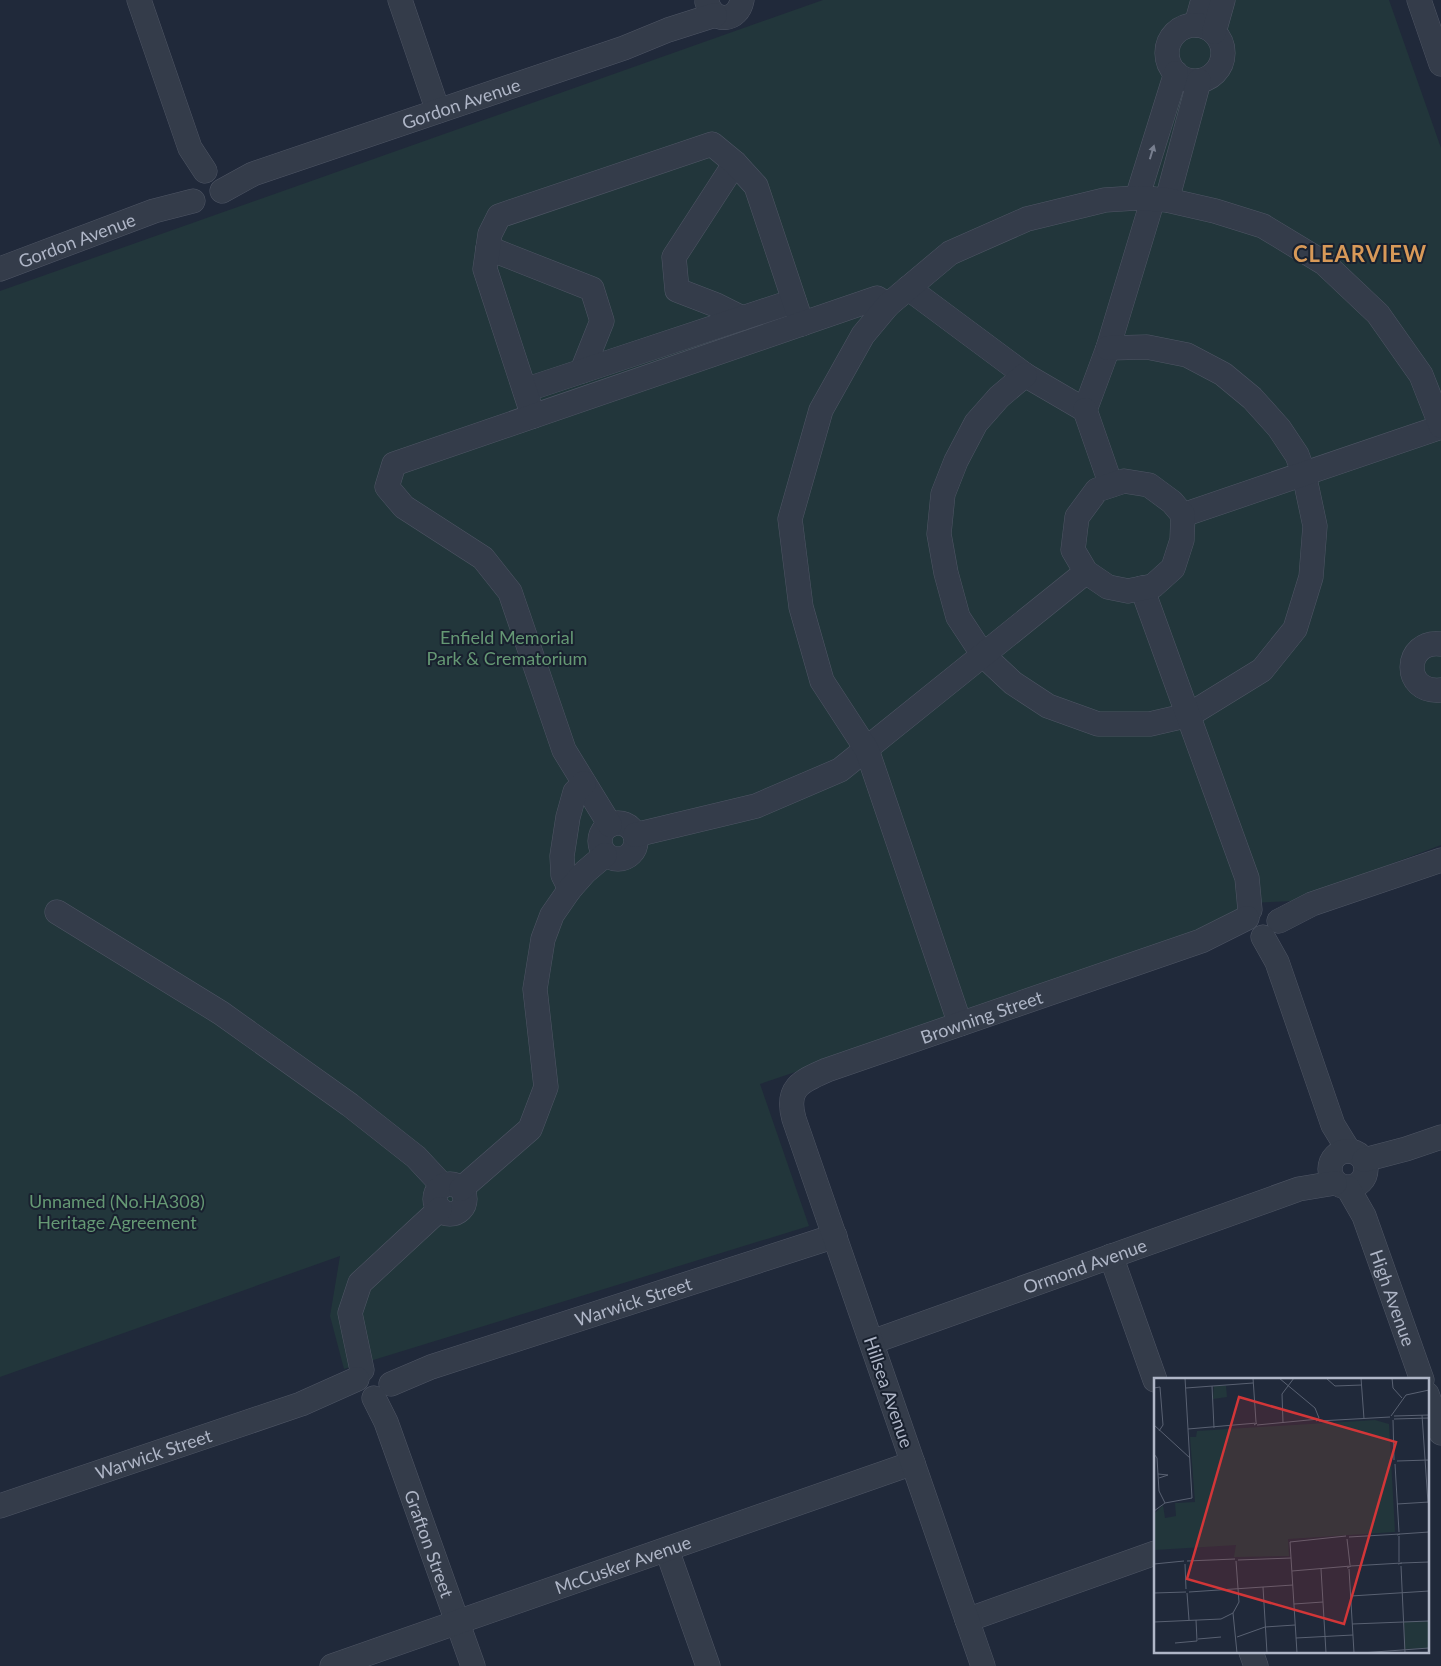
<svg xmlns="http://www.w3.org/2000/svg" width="1441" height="1666" font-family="Lato,sans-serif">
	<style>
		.green { fill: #22363b }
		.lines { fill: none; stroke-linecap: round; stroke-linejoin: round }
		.minor-casing { stroke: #4f5665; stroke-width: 25 }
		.minor { stroke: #343c4a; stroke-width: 24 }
		.oneway { fill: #787f8f }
		.labels { text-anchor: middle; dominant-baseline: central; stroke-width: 4; stroke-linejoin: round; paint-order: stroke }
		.street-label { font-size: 18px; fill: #afb6c7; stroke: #19212f }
		.park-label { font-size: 18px; fill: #659874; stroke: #19212f }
		.district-label { font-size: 22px; font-weight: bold; letter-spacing: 1px; fill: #d89958; stroke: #19212f }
		.inset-road { fill: none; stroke: #596172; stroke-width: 1 }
		.view { fill: #d23638; fill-opacity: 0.15; stroke: #d23638; stroke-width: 2.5 }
		.inset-edge { fill: none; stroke: #afb6c7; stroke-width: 2.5 }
	</style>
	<rect width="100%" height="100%" fill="#20293a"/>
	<!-- green -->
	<path class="green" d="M 823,0 L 1389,0 L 1441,148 L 1441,845 L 1294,901 L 1250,903 L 1216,930 L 760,1084 L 809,1226 L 344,1369 L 330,1316 L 340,1256 L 0,1377 L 0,291 Z"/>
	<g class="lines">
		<defs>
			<g id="minor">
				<path d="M 139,0 L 190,148 L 205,171"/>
				<path d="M 400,0 L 438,111"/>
				<path d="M 1419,0 L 1441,64"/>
				<path d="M 707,2 C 713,24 738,22 742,0"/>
				<path d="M 1196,25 L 1203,0"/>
				<circle cx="1195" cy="53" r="28"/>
				<path d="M 1214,32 L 1223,0"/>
				<path d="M 735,163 L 674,257 L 677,290 L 716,305 L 742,318"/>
				<path id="s1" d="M 222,191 L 253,174 L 624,48 L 668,30 L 715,15"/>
				<path d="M 1137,198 L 1176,73"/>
				<path d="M 1167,200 L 1199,81"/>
				<path d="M 488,248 L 592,289 L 602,321 L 582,371"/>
				<path id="s2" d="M 0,269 L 154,211 L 193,201"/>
				<path d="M 908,288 L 1025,375 L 1085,410 L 1108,348 L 1153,199"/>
				<path d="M 1025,375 L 999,397 L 976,423 L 956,461 L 943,494 L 939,534 L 946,573 L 958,617 L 983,655 L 1013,683 L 1048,706 L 1098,724 L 1150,724 L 1189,715 L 1262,670 L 1295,629 L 1311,577 L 1315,526 L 1304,474 L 1297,455 L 1279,428 L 1252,398 L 1223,374 L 1187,355 L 1147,347 L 1108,348"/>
				<path d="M 525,390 L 794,301"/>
				<path d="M 1085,410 L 1111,485"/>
				<path d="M 533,416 L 485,269 L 490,234 L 499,216 L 712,144 L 735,163 L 756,186 L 802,324"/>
				<path d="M 1183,515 L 1441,427"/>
				<path d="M 1142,588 L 1247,878 L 1250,910"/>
				<path d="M 1441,644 C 1404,639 1401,694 1441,690"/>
				<circle cx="618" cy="841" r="18"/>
				<path d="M 610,825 L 564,750 L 510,592 L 483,558 L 404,507 L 387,487 L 394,464 L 877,298 L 888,305"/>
				<path d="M 635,835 L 756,806 L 840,770 L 1086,572 L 1073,550 L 1077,517 L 1097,490 L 1124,481 L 1149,485 L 1172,502 L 1183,515 L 1182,540 L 1173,568 L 1153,586 L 1128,591 L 1108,587 L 1086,572"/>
				<path d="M 570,889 L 563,875 L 562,856 L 568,817 L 575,792 L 584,783"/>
				<path d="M 57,912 L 221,1013 L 350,1105 L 416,1157 L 443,1186"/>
				<path d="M 1279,921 L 1312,904 L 1441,860"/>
				<path d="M 1263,937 L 1277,962 L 1333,1125 L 1349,1151"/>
				<path d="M 960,1024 L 867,750 L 822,681 L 801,607 L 790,519 L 821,410 L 863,335 L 888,305 L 950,253 L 1027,219 L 1105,200 L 1137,198 L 1167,200 L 1215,211 L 1263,226 L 1324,263 L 1378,314 L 1421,375 L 1441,426"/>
				<circle cx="1348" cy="1169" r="18"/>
				<path d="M 1364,1160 L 1406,1149 L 1441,1137"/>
				<circle cx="450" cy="1199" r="15"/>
				<path id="s3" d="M 1348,1188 L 1364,1216 L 1422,1380"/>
				<path d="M 461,1189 L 530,1129 L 546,1087 L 535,989 L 543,939 L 552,915 L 570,889 L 585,872 L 605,855"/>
				<path d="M 1111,1256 L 1155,1380"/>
				<path id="s4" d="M 872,1342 L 1299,1189 L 1335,1183"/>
				<path d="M 362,1370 L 350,1313 L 360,1283 L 440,1209"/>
				<path id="s5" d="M 391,1384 L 431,1367 L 835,1236"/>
				<path d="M 1427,1394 L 1441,1433"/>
				<path id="s6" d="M 374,1398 L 386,1422 L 473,1666"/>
				<path id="s7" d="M 0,1506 L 301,1404 L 357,1379"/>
				<path d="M 667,1550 L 708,1666"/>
				<path d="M 967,1620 L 1155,1553"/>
				<path d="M 1251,1652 L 1256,1666"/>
				<path id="s8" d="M 332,1666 L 913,1463"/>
				<path id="s9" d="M 983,1666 L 794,1119 C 785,1087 802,1081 827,1070 L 1201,941 L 1247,918"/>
			</g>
		</defs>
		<!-- minor casing -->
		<use href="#minor" class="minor-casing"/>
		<!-- minor -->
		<use href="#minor" class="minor"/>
	</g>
	<!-- one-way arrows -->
	<defs><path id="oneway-solid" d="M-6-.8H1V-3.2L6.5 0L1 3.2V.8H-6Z" transform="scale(1.25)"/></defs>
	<use class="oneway" href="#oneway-solid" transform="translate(1152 152) rotate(-73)"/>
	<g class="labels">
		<!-- street labels -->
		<g class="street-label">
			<text stroke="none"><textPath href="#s1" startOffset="255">Gordon Avenue</textPath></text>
			<text stroke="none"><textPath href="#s2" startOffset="82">Gordon Avenue</textPath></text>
			<text stroke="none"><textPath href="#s9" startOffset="810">Browning Street</textPath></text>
			<text stroke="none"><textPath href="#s4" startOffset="226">Ormond Avenue</textPath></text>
			<text stroke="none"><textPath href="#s3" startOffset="119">High Avenue</textPath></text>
			<text stroke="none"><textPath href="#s5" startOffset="256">Warwick Street</textPath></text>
			<text transform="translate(889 1392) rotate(71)">Hillsea Avenue</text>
			<text stroke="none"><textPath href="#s7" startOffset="162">Warwick Street</textPath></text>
			<text stroke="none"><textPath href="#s6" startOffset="156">Grafton Street</textPath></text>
			<text stroke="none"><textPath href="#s8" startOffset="308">McCusker Avenue</textPath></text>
		</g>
		<!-- park labels -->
		<g class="park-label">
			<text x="507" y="637">Enfield Memorial<tspan x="507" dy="21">Park &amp; Crematorium</tspan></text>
			<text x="117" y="1201">Unnamed (No.HA308)<tspan x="117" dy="21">Heritage Agreement</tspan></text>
		</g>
		<!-- district labels -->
		<g class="district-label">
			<text x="1360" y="253">CLEARVIEW</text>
		</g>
	</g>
	<!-- overview -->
	<g transform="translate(1154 1378)">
		<rect width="275" height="275" fill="#20293a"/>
		<path d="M 60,8 L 72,8 L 73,19 L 59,21 ZM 221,42 L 235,46 L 241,154 L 134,161 L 135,178 L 80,179 L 82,167 L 1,172 L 0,136 L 9,127 L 11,140 L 22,138 L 21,125 L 41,124 L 36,59 L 42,59 L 43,53 ZM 275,243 L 275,270 L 251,271 L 250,244 Z" fill="#22363b"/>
		<path class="inset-road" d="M 99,0 L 102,44M 125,0 L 161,30 L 165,40M 172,0 L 181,8 L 208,7M 207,0 L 210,41M 238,0 L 239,10 L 248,20M 58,8 L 60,50M 0,10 L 6,9 L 9,47 L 5,53M 32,10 L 99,5M 268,37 L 274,125M 237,38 L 252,17 L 275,12M 240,38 L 275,37M 240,41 L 275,40M 239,42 L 240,82M 165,43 L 236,39M 129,45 L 128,16 L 140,0M 0,47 L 36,80M 103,47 L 165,41 L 162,43M 34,51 L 103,45 L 100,47M 0,76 L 3,80 L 5,113 L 11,125M 243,83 L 275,82M 241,86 L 245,154M 4,96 L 14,97 L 5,100M 243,126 L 275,124M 0,133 L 11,125 L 38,120 L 31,0M 246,156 L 275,154M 195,159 L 246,156 L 243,157M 193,161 L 196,187M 84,182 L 137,180M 33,183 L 81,181M 245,184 L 245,158M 248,185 L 275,184M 0,186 L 30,183M 31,186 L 32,211M 197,188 L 248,185 L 244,186M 247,188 L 251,275M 167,191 L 172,275M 195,191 L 200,275M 138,193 L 197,188 L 193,190M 109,209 L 113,275M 35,214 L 139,207M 0,215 L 32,214M 33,215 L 35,242M 197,218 L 275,213M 140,226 L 169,224M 79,235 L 83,275M 0,244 L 67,241 L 79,235 L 85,224 L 82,183M 198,246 L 275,243M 83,259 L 111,249 L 141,247M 142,260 L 199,257M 44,261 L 67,259M 21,265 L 43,263 L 42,242M 143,275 L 136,164 L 192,158M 207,275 L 275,270"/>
		<path class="view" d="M 85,19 L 242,64 L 190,246 L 33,201 Z"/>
		<rect width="275" height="275" class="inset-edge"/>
	</g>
</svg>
